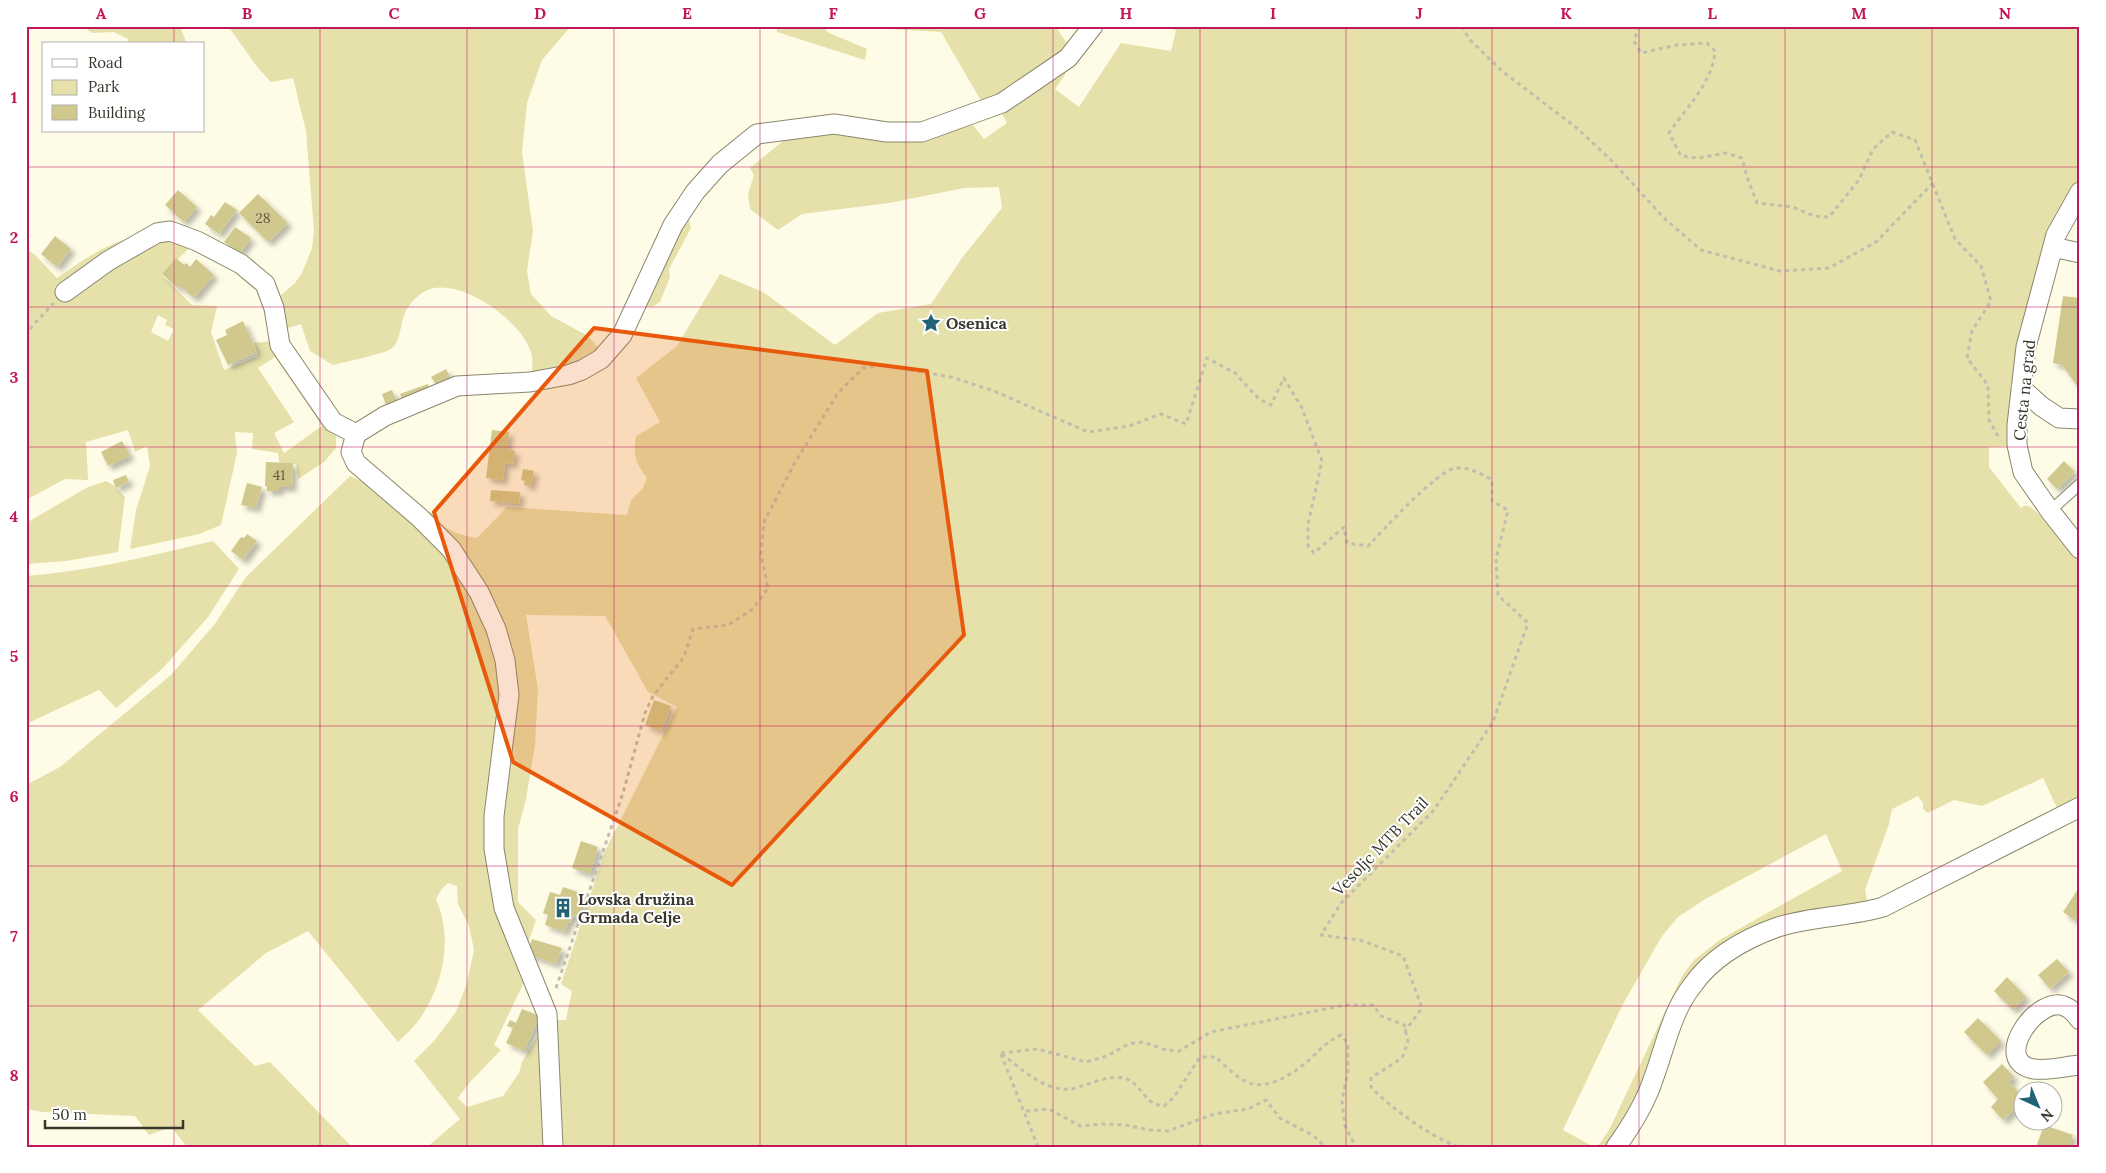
<svg xmlns="http://www.w3.org/2000/svg" width="2106" height="1173" font-family="Lora,serif">
	<style>
		.green { fill: #e6e0aa; fill-rule: evenodd }
		.building { fill: #d0c88c; filter: url(#shadow) }
		.lines { fill: none; stroke-linecap: round; stroke-linejoin: round }
		.service-casing { stroke: #89876d; stroke-width: 12 }
		.minor-casing { stroke: #89876d; stroke-width: 21 }
		.path { stroke: #c1bfac; stroke-width: 3; stroke-dasharray: 4 4; stroke-linecap: butt }
		.service { stroke: #fff; stroke-width: 10 }
		.minor { stroke: #fff; stroke-width: 19 }
		.marked { fill: #e8590c; fill-opacity: 0.2; stroke: #e8590c; stroke-width: 4; stroke-linejoin: round }
		.grid { fill: none; stroke: #c2185b; stroke-width: 1; stroke-opacity: 0.55 }
		.labels { text-anchor: middle; dominant-baseline: central; stroke-width: 4; stroke-linejoin: round; paint-order: stroke }
		.number-label { font-size: 14px; fill: #5f5c45 }
		.poi-label { font-size: 16px; font-weight: bold; fill: #39382d; stroke: #fff; text-anchor: start }
		.street-label { font-size: 16px; fill: #39382d; stroke: #fff }
		.neatline { fill: none; stroke: #c2185b; stroke-width: 2 }
		.grid-label { font-size: 16px; text-anchor: middle; font-weight: bold; fill: #c2185b }
	</style>
	<defs>
		<filter id="shadow"><feDropShadow dx="4.5" dy="4.5" stdDeviation="2.5" flood-color="#0004"/></filter>
	</defs>
	<rect width="100%" height="100%" fill="#fefce6"/>
	<!-- green -->
	<path class="green" d="M 82,26 L 180,26 L 187,44 L 129,44 L 128,39 L 114,32 L 92,33 Z
		M 228,26 L 571,26 L 542,60 L 527,103 L 522,152 L 533,231 L 527,271 L 531,294 L 551,316 L 588,336 L 602,352 L 586,362 L 531,376 C 532,371 533,363 532,357 C 527,323 454,270 422,293 C 416,297 407,307 405,313 C 400,325 401,341 391,349 C 386,353 342,363 333,365 L 310,351 L 301,324 L 285,329 L 281,295 L 295,283 L 302,273 L 312,248 L 314,231 L 306,131 L 293,78 L 271,82 L 258,68 Z
		M 777,26 L 825,26 L 827,32 L 867,49 L 865,60 L 777,32 Z
		M 883,26 L 1055,26 L 1070,47 L 1013,88 L 983,104 L 941,32 L 890,29 Z
		M 1161,26 L 2080,26 L 2080,180 L 2052,224 L 2038,273 L 2008,446 L 1989,447 L 1989,467 L 2021,508 C 2024,506 2025,505 2028,506 C 2036,507 2072,553 2080,562 L 2080,799 L 2058,810 L 2043,778 L 1982,806 L 1954,800 L 1928,813 L 1923,809 L 1923,803 L 1918,796 L 1892,809 L 1889,824 L 1865,890 L 1868,905 L 1708,957 L 1633,1110 L 1607,1147 L 1597,1147 L 1609,1130 L 1682,976 L 1694,960 L 1721,939 L 1842,871 L 1826,834 L 1707,898 L 1678,917 L 1662,936 L 1623,1004 L 1563,1130 L 1594,1147 L 560,1147 L 556,1020 L 566,1020 L 572,991 L 561,984 L 605,851 L 677,707 L 648,692 L 605,616 L 526,615 L 538,689 L 535,745 L 526,799 L 518,829 L 518,902 L 536,920 L 525,952 L 498,849 L 501,629 L 418,509 C 436,510 434,520 447,528 C 456,534 466,536 477,538 L 507,507 L 627,515 L 631,500 L 643,488 L 647,478 C 635,462 633,455 636,436 L 660,422 L 636,378 L 677,346 L 720,274 L 763,292 L 835,345 L 878,313 L 931,304 L 962,258 L 1002,208 L 999,187 L 964,188 L 889,203 L 802,214 L 778,230 L 750,209 L 748,194 L 754,175 L 750,168 L 783,141 L 832,130 L 850,136 L 900,142 L 944,134 L 973,125 L 984,139 L 1007,123 L 999,109 L 1063,68 L 1066,73 L 1055,89 L 1079,107 L 1121,43 L 1171,51 L 1176,30 Z
		M 688,217 L 691,228 L 669,269 L 670,277 L 660,302 L 652,307 L 642,305 Z
		M 145,236 L 192,245 L 162,275 L 192,305 L 217,306 L 211,332 L 224,370 L 258,356 L 254,343 L 273,341 L 312,404 L 336,436 L 336,448 L 324,462 L 298,479 L 296,464 L 279,462 L 278,453 L 252,449 L 253,433 L 235,432 L 237,453 L 221,525 L 199,534 L 130,549 L 136,510 L 150,466 L 147,446 L 135,452 L 128,430 L 86,442 L 88,480 L 65,479 L 26,500 L 26,249 L 35,255 L 57,278 C 85,259 111,239 145,236 ZM 158,315 L 167,320 L 165,325 L 174,329 L 168,341 L 151,332 ZM 275,357 L 322,426 L 284,453 L 274,433 L 294,422 L 258,368 Z
		M 350,476 L 381,490 L 439,544 L 491,630 L 500,674 L 499,729 L 487,819 L 526,978 L 494,1045 L 501,1050 L 470,1082 L 458,1098 L 467,1107 L 503,1096 L 519,1073 L 522,1062 L 544,1025 L 548,1147 L 427,1147 L 460,1119 L 414,1061 L 434,1041 L 456,1012 L 467,983 L 474,950 L 469,926 L 458,904 L 457,886 L 448,883 L 441,890 L 436,899 C 453,938 444,985 419,1020 C 413,1028 405,1035 398,1042 L 308,931 L 266,953 L 198,1010 L 255,1066 L 270,1062 L 352,1147 L 187,1147 L 171,1127 L 149,1135 L 135,1116 L 43,1112 L 26,1109 L 26,785 L 60,767 L 171,675 L 214,625 L 246,577 Z
		M 106,481 L 115,486 L 125,497 L 118,552 L 66,561 L 26,564 L 26,523 L 88,487 Z
		M 213,541 L 239,569 L 208,617 L 162,669 L 116,708 L 99,690 L 26,724 L 26,576 C 90,571 151,556 213,541 Z"/>
	<!-- building -->
	<path class="building" d="M 178,190 L 197,207 L 184,222 L 165,205 Z
		M 258,194 L 288,223 L 268,242 L 239,213 Z
		M 225,202 L 237,210 L 219,234 L 205,224 L 211,215 L 214,217 Z
		M 235,227 L 251,238 L 240,253 L 224,242 Z
		M 55,236 L 71,249 L 57,267 L 41,254 Z
		M 176,258 L 184,265 L 186,263 L 190,267 L 196,259 L 214,275 L 194,298 L 180,286 L 178,288 L 162,274 Z
		M 2063,296 L 2080,298 L 2080,390 L 2062,365 L 2053,363 Z
		M 243,321 L 257,352 L 228,365 L 216,340 L 227,335 L 225,330 Z
		M 446,369 L 452,380 L 438,388 L 431,377 Z
		M 428,384 L 432,396 L 405,406 L 400,394 Z
		M 392,390 L 398,404 L 387,408 L 382,394 Z
		M 492,430 L 509,432 L 507,449 L 515,451 L 513,464 L 505,463 L 503,480 L 486,478 Z
		M 122,441 L 130,456 L 108,466 L 101,452 Z
		M 2064,461 L 2075,472 L 2057,489 L 2047,479 Z
		M 266,462 L 293,463 L 292,487 L 279,487 L 279,491 L 267,491 L 267,486 L 265,486 Z
		M 523,469 L 534,471 L 531,486 L 524,485 L 525,481 L 521,480 Z
		M 126,475 L 129,482 L 116,488 L 113,480 Z
		M 247,483 L 262,487 L 256,508 L 241,505 Z
		M 491,490 L 520,492 L 519,504 L 490,501 Z
		M 247,534 L 257,541 L 243,560 L 231,551 L 241,537 L 244,538 Z
		M 654,700 L 671,706 L 661,731 L 645,725 Z
		M 581,841 L 598,847 L 590,874 L 572,868 Z
		M 2080,886 L 2080,924 L 2063,912 Z
		M 563,887 L 581,893 L 578,901 L 583,903 L 578,917 L 573,916 L 570,923 L 568,922 L 565,932 L 545,925 L 548,915 L 543,913 L 550,892 L 560,895 Z
		M 532,939 L 562,948 L 556,964 L 527,954 Z
		M 2057,959 L 2069,972 L 2050,989 L 2038,975 Z
		M 2007,977 L 2026,997 L 2013,1010 L 1994,991 Z
		M 522,1009 L 540,1016 L 524,1051 L 506,1043 L 513,1028 L 507,1026 L 510,1020 L 516,1023 Z
		M 1978,1018 L 2001,1041 L 1987,1055 L 1964,1032 Z
		M 2002,1064 L 2014,1077 L 2009,1082 L 2024,1098 L 2024,1101 L 2003,1120 L 1991,1107 L 1998,1099 L 1983,1082 Z
		M 2040,1081 L 2049,1090 L 2031,1090 Z
		M 2044,1125 L 2073,1135 L 2069,1147 L 2036,1147 Z"/>
	<g class="lines">
		<defs>
			<path id="service" d="M 2050,511 L 2080,484"/>
			<path id="minor" d="M 2080,192 L 2056,235 L 2026,347 L 2017,425 L 2017,445 L 2023,472 L 2050,511 L 2080,549
				M 2053,247 L 2080,253
				M 65,292 L 108,261 L 157,233 L 170,231 L 197,241 L 241,264 L 265,284 L 274,308 L 280,345 L 333,422 L 356,434
				M 2021,388 L 2041,406 L 2059,418 L 2080,419
				M 2080,1020 C 2077,1016 2071,1009 2066,1007 C 2039,992 1989,1062 2034,1069 C 2048,1071 2066,1066 2080,1065
				M 553,1147 L 547,1014 L 504,908 L 494,849 L 494,816 L 509,695 L 505,660 L 496,629 L 479,592 L 451,549 L 419,517 L 356,463 L 351,452 L 356,434 L 385,416 L 457,386 L 530,382 L 568,375 L 582,370 L 601,359 L 622,335 L 673,225 L 695,192 L 720,164 L 757,134 L 834,124 L 887,132 L 922,132 L 1002,103 L 1068,58 L 1093,26
				M 1616,1147 C 1632,1125 1646,1102 1654,1077 C 1665,1047 1672,1011 1692,986 C 1713,956 1744,939 1778,927 C 1812,916 1849,917 1883,907 L 2080,807"/>
		</defs>
		<!-- service casing -->
		<use href="#service" class="service-casing"/>
		<!-- minor casing -->
		<use href="#minor" class="minor-casing"/>
		<!-- path -->
		<path class="path" d="M 1462,26 L 1469,39 L 1502,71 L 1578,129 L 1611,160 L 1664,218 L 1701,250 L 1780,271 L 1829,268 L 1876,242 L 1933,183
			M 1639,26 L 1634,41 L 1641,53 L 1677,45 L 1707,43 L 1715,51 C 1713,82 1686,108 1669,133 L 1681,156 L 1698,158 L 1726,153 L 1742,158 L 1747,177 L 1757,203 L 1793,207 L 1814,216 L 1829,217 L 1859,180 L 1873,149 L 1892,132 L 1915,140 L 1955,239 L 1981,266 L 1991,301 L 1972,331 L 1967,358 L 1988,385 L 1989,420 L 1998,436
			M 26,336 L 33,325 L 54,303
			M 556,988 L 623,793 L 645,713 L 653,696 L 684,657 L 693,629 L 728,625 L 753,609 L 768,588 L 761,554 L 764,522 L 794,464 L 838,393 L 863,368 L 882,365 L 951,377 L 994,391 L 1088,432 L 1129,426 L 1161,414 L 1186,424 L 1207,358 L 1235,373 L 1259,399 L 1271,405 L 1284,378 L 1302,408 L 1322,461 L 1308,524 L 1308,546 L 1314,553 L 1344,527 L 1347,543 L 1368,546 C 1382,531 1437,471 1455,468 C 1469,467 1480,473 1492,480 L 1492,501 L 1508,510 L 1496,559 L 1498,595 L 1528,623 L 1493,722 L 1434,810 L 1341,903 L 1321,935 L 1360,940 L 1403,956 L 1422,1008 L 1405,1031
			M 1001,1053 L 1037,1049 L 1086,1062 L 1107,1056 L 1128,1044 L 1143,1042 L 1166,1050 L 1179,1051 L 1211,1032 L 1345,1005 L 1373,1005 L 1381,1016 L 1404,1025 L 1408,1042 L 1402,1058 L 1371,1078 L 1371,1087 C 1392,1109 1431,1137 1459,1147
			M 1001,1054 L 1038,1147
			M 1002,1054 C 1023,1070 1050,1097 1079,1087 C 1093,1083 1109,1075 1124,1078 C 1137,1081 1143,1097 1153,1103 C 1155,1105 1161,1105 1164,1106 L 1174,1097 L 1200,1057 L 1216,1057 C 1225,1066 1241,1082 1253,1084 C 1272,1088 1295,1072 1308,1061 C 1319,1051 1327,1041 1341,1035 L 1348,1044 L 1348,1071 L 1342,1101 L 1345,1126 L 1356,1147
			M 1026,1111 L 1049,1109 L 1080,1126 L 1102,1124 L 1125,1125 L 1150,1130 L 1168,1131 L 1214,1114 L 1248,1109 L 1266,1100 L 1280,1118 L 1314,1136 L 1325,1147"/>
		<!-- service -->
		<use href="#service" class="service"/>
		<!-- minor -->
		<use href="#minor" class="minor"/>
	</g>
	<!-- marked area -->
	<path class="marked" d="M 594,328 L 927,371 L 964,635 L 732,885 L 513,762 L 434,512 Z"/>
	<!-- grid -->
	<path class="grid" d="M 174,26 L 174,44M 320,26 L 320,1147M 467,26 L 467,1147M 614,26 L 614,1147M 760,26 L 760,1147M 906,26 L 906,1147M 1053,26 L 1053,1147M 1200,26 L 1200,1147M 1346,26 L 1346,1147M 1492,26 L 1492,1147M 1639,26 L 1639,1147M 1785,26 L 1785,1147M 1932,26 L 1932,1147M 174,131 L 174,1147M 26,167 L 2080,167M 26,307 L 2080,307M 26,447 L 2080,447M 26,586 L 2080,586M 26,726 L 2080,726M 26,866 L 2080,866M 26,1006 L 2080,1006"/>
	<!-- icons -->
	<defs>
		<symbol id="sight-bare" viewBox="-9 -9 18 18"><path d="M0-6L1.8-2.2L6-1.7L2.9 1.2L3.7 5.4L0 3.3L-3.7 5.4L-2.9 1.2L-6-1.7L-1.8-2.2Z" fill="#226277" stroke="#fff" stroke-width="2.5" paint-order="stroke"/></symbol>
		<symbol id="building-bare" viewBox="-9 -9 18 18"><path d="M-4-6H4V6H1V3H-1V6H-4ZM-2.5-4.3h1.7v1.8h-1.7ZM.8-4.3h1.7v1.8H.8ZM-2.5-1h1.7V.8h-1.7ZM.8-1h1.7V.8H.8Z" fill="#226277" stroke="#fff" stroke-width="2.5" paint-order="stroke"/></symbol>
	</defs>
	<g fill-rule="evenodd">
		<use href="#sight-bare" x="917" y="309" width="28" height="28"/>
		<use href="#building-bare" x="549" y="894" width="28" height="28"/>
	</g>
	<g class="labels">
		<!-- number labels -->
		<g class="number-label">
			<text x="263" y="218">28</text>
			<text x="279" y="475">41</text>
		</g>
		<!-- poi labels -->
		<g class="poi-label">
			<text x="946" y="323">Osenica</text>
			<text x="578" y="899">Lovska družina<tspan x="578" dy="18">Grmada Celje</tspan></text>
		</g>
		<!-- street labels -->
		<g class="street-label">
			<text transform="translate(2024 390) rotate(-84)">Cesta na grad</text>
			<text transform="translate(1380 846) rotate(-46)">Vesoljc MTB Trail</text>
		</g>
	</g>
	<!-- border -->
	<rect width="2106" height="1173" fill="none" stroke="#ffffff" stroke-width="55"/>
	<!-- legend -->
	<rect x="42" y="42" width="162" height="90" fill="#ffffff" stroke="#b0afab"/>
	<rect x="52" y="59" width="25" height="8" fill="#ffffff" stroke="#b0afab"/>
	<text x="88" y="68" font-size="15" fill="#39382d">Road</text>
	<rect x="52" y="80" width="25" height="15" fill="#e6e0aa" stroke="#b0afab"/>
	<text x="88" y="92" font-size="15" fill="#39382d">Park</text>
	<rect x="52" y="105" width="25" height="15" fill="#d0c88c" stroke="#b0afab"/>
	<text x="88" y="118" font-size="15" fill="#39382d">Building</text>
	<!-- north arrow -->
	<g transform="translate(2038 1106) rotate(136)"><circle r="24" fill="#ffffff" stroke="#b0afab"/>
	<path d="M0-4L9 19L0 12L-9 19Z" fill="#226277"/>
	<text y="-8" font-size="14" font-weight="bold" text-anchor="middle" fill="#39382d">N</text>
	</g>
	<!-- scale -->
	<path d="M45 1120v8h138v-8" fill="none" stroke="#39382d" stroke-width="2.5"/>
	<text x="52" y="1120" font-size="15" fill="#39382d" stroke="#ffffff" stroke-width="4" paint-order="stroke">50 m</text>
	<rect x="28" y="28" width="2050" height="1118" class="neatline"/>
	<g class="grid-label">
		<text x="101" y="19">A</text>
		<text x="247" y="19">B</text>
		<text x="394" y="19">C</text>
		<text x="540" y="19">D</text>
		<text x="687" y="19">E</text>
		<text x="833" y="19">F</text>
		<text x="980" y="19">G</text>
		<text x="1126" y="19">H</text>
		<text x="1273" y="19">I</text>
		<text x="1419" y="19">J</text>
		<text x="1566" y="19">K</text>
		<text x="1712" y="19">L</text>
		<text x="1859" y="19">M</text>
		<text x="2005" y="19">N</text>
		<text x="14" y="103">1</text>
		<text x="14" y="243">2</text>
		<text x="14" y="383">3</text>
		<text x="14" y="522">4</text>
		<text x="14" y="662">5</text>
		<text x="14" y="802">6</text>
		<text x="14" y="942">7</text>
		<text x="14" y="1081">8</text>
	</g>
</svg>
